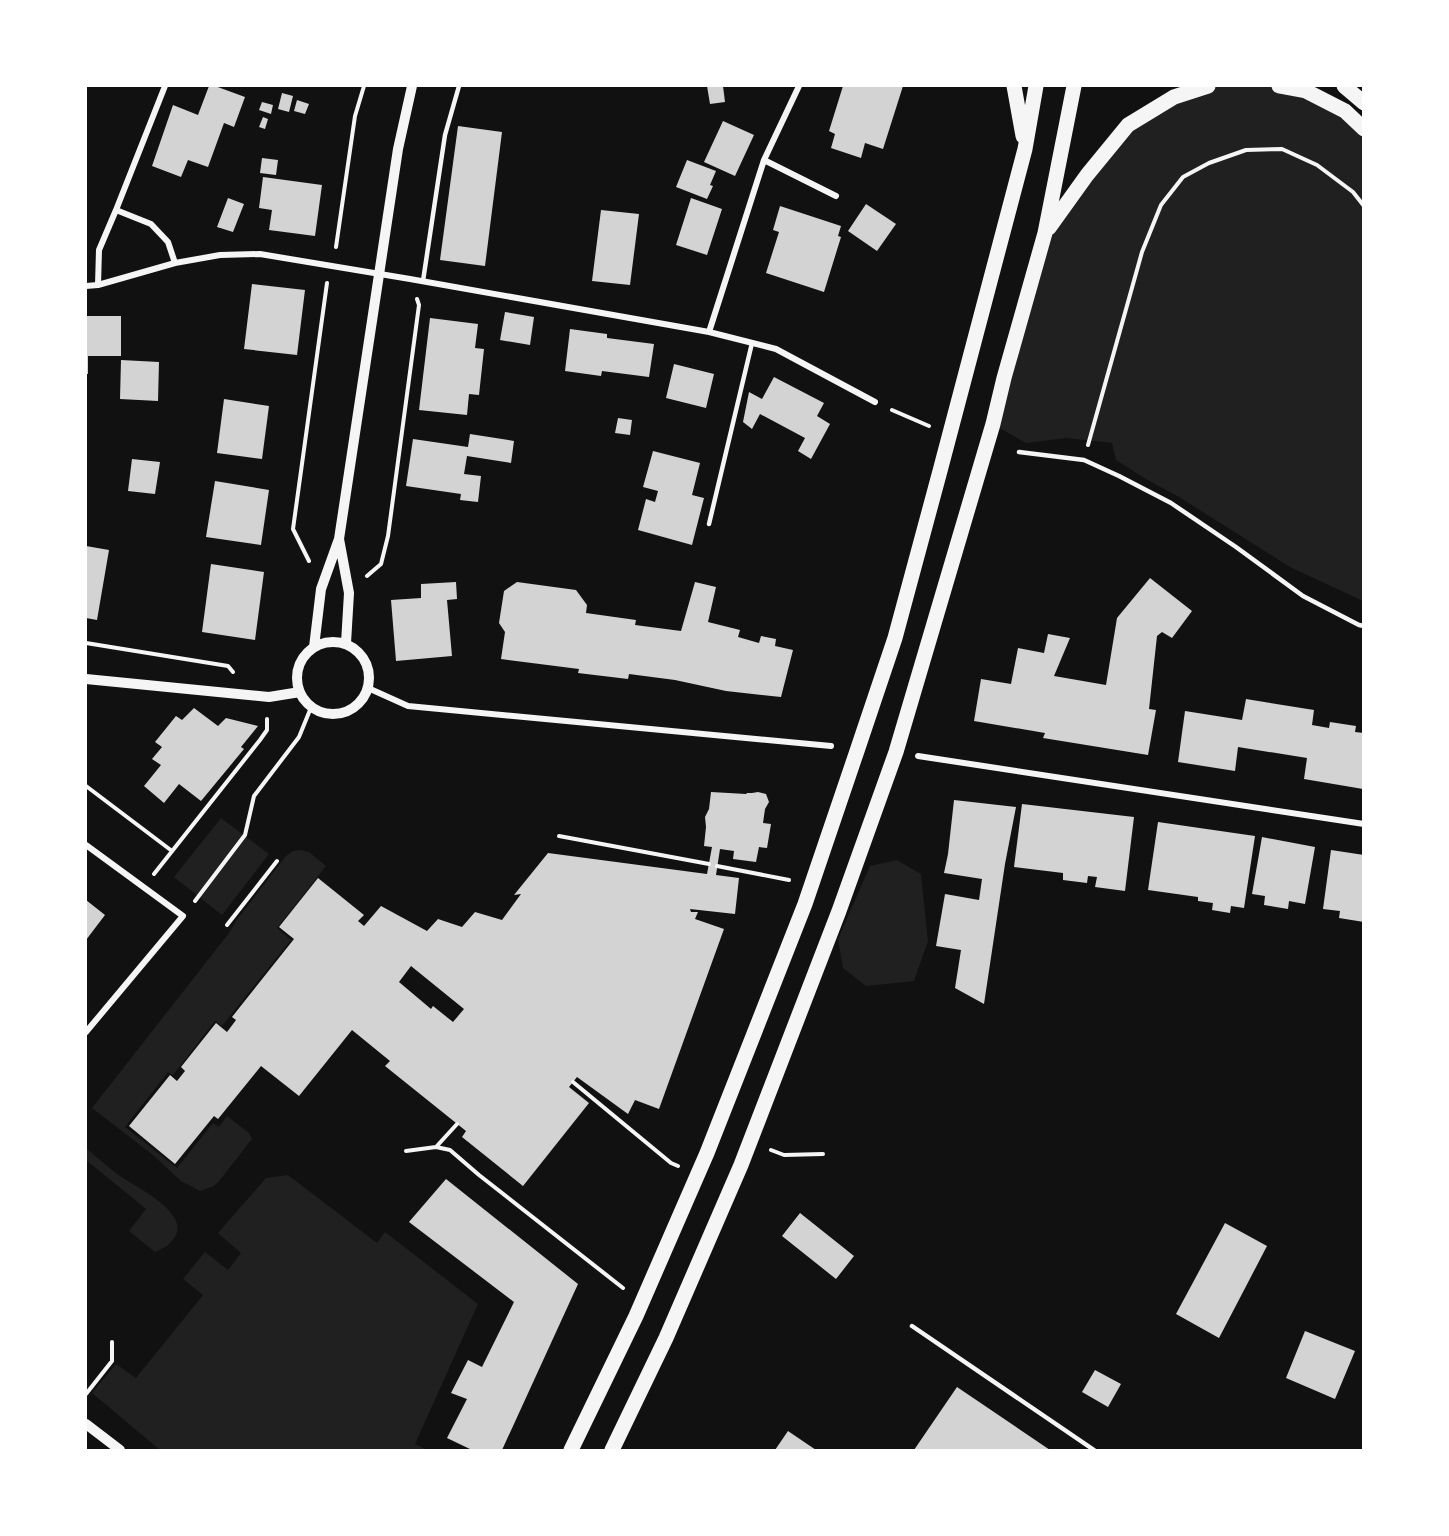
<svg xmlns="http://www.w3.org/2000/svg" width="1449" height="1536" font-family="Quicksand,sans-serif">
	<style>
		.green { fill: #202020 }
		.building { fill: #d3d3d3; fill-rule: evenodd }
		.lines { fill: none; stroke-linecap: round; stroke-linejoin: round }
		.path { stroke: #f5f5f5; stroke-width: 4 }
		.service { stroke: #f5f5f5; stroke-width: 4.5 }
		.minor { stroke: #f5f5f5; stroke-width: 6 }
		.tertiary { stroke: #f5f5f5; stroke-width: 10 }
		.primary { stroke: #f5f5f5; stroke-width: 15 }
	</style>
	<rect width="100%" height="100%" fill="#111"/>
	<!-- green -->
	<path class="green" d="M 1208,86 L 1279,86 L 1306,91 L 1363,129 L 1363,601 L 1290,567 L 1179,497 L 1146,479 L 1116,460 L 1112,443 L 1066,438 L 1026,443 L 993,424 L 1045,233 L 1128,125 Z
		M 221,818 L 269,854 L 222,915 L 174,877 Z
		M 300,850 L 309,852 L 326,866 L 277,928 L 291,940 L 222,1026 L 215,1021 L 173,1075 L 168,1072 L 125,1127 L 177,1168 L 213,1123 L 219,1127 L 227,1116 L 249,1133 L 252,1139 L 220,1180 L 214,1186 L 200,1191 L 181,1181 L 153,1155 L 92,1108 L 229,933 L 236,921 L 286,856 L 293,851 Z
		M 897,860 L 921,874 L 928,941 L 914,981 L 866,986 L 843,968 L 838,939 L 870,866 Z
		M 86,1148 C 99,1159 112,1171 126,1180 C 142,1190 196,1217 171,1242 C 167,1247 161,1249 155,1252 L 129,1231 L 146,1209 L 86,1160 Z
		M 288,1175 L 377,1243 L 385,1232 L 478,1304 L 415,1444 L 427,1450 L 160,1450 L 92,1393 L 116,1364 L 136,1378 L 203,1295 L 183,1279 L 205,1252 L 228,1270 L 241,1253 L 218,1233 L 266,1178 Z"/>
	<!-- building -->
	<path class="building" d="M 209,86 L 215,86 L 245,97 L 234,127 L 224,123 L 208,167 L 188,160 L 181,177 L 152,166 L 173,105 L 198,115 Z
		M 707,86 L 723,86 L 725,102 L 710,104 Z
		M 843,86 L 903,86 L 883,149 L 865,143 L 861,158 L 831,148 L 835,134 L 829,131 Z
		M 282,93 L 293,96 L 289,112 L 278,109 Z
		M 297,100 L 309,104 L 305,114 L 294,111 Z
		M 262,102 L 273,105 L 271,114 L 259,110 Z
		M 263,117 L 268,119 L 265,129 L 259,127 Z
		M 723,121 L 754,135 L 735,176 L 704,162 Z
		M 458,126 L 502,132 L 485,266 L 440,260 Z
		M 262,158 L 278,160 L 276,175 L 260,173 Z
		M 687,160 L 716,171 L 710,185 L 713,186 L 707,199 L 676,187 Z
		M 263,177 L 322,185 L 315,236 L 269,230 L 272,210 L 259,208 Z
		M 228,198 L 244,204 L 233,232 L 217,227 Z
		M 691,198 L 722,209 L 707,255 L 676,245 Z
		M 866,204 L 896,224 L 877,251 L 848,231 Z
		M 780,206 L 841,226 L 838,236 L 841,237 L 824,292 L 766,273 L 779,232 L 773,230 Z
		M 601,210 L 639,214 L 630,285 L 592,281 Z
		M 252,284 L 305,290 L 297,355 L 244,349 Z
		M 505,312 L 534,317 L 530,345 L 500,340 Z
		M 86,316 L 121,316 L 121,356 L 88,356 L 88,374 L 86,374 Z
		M 430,318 L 478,324 L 475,348 L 484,349 L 479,395 L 469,394 L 467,415 L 419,410 Z
		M 570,329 L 607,334 L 607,338 L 654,344 L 649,377 L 602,371 L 601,376 L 565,371 Z
		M 121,360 L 159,362 L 158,401 L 120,399 Z
		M 674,364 L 714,374 L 706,408 L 666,398 Z
		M 774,377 L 824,403 L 817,416 L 830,424 L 811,459 L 798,451 L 805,438 L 760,414 L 752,429 L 743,422 L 749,392 L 762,399 Z
		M 224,399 L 269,406 L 262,459 L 217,453 Z
		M 618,418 L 632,420 L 630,435 L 615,433 Z
		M 470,434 L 514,441 L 511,463 L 467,456 L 464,474 L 481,476 L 478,502 L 460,500 L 461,494 L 406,486 L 413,439 L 468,447 Z
		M 653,451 L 700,463 L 692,495 L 704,498 L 692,545 L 638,530 L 646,499 L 655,502 L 658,491 L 643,487 Z
		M 132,459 L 160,462 L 155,494 L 128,491 Z
		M 215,481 L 269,490 L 261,545 L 206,537 Z
		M 86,546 L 109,550 L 97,620 L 86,618 Z
		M 211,564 L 264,572 L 255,640 L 202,632 Z
		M 1150,578 L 1192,611 L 1172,638 L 1162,632 L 1157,636 L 1149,709 L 1156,710 L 1148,755 L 1043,738 L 1045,733 L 974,721 L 981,679 L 1011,684 L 1018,648 L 1044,653 L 1048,634 L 1070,638 L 1054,676 L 1106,685 L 1117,618 Z
		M 456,582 L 457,599 L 447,600 L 452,656 L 396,661 L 391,600 L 421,598 L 421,584 Z
		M 517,582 L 576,590 L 587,605 L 586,613 L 636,620 L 635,625 L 681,631 L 695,582 L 716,587 L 708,622 L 740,630 L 738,637 L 759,643 L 761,636 L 776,639 L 775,646 L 793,650 L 781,697 L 726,691 L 675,680 L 629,674 L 628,679 L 578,673 L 579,669 L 501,659 L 505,632 L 499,623 L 504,591 Z
		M 1246,699 L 1314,710 L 1312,725 L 1329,728 L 1330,722 L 1356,726 L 1355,732 L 1364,733 L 1363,789 L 1304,779 L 1307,758 L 1238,747 L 1235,771 L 1178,762 L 1185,711 L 1242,720 Z
		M 194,708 L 218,726 L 226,718 L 258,726 L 241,747 L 244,749 L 201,801 L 179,784 L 164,803 L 144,786 L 161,765 L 152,759 L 162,747 L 155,742 L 176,716 L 182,720 Z
		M 711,792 L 746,794 L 747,793 L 752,793 L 758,792 L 766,794 L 769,802 L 765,809 L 763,823 L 771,824 L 767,848 L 759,847 L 756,862 L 733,859 L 734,851 L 720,849 L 716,875 L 739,878 L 735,914 L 690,909 L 691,912 L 698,912 L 695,919 L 724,929 L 659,1109 L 635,1100 L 628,1114 L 577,1077 L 569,1087 L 589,1103 L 523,1186 L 462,1137 L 466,1131 L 385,1066 L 390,1061 L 352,1030 L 299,1096 L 261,1066 L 218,1119 L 214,1116 L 175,1164 L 129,1126 L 170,1075 L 177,1081 L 185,1071 L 181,1067 L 216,1023 L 227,1032 L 236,1020 L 232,1017 L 294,939 L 279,927 L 318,878 L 364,915 L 358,921 L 364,926 L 381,906 L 427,931 L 438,919 L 462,927 L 475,912 L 502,920 L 521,894 L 514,895 L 548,853 L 707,874 L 712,847 L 704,846 L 706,827 L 705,817 L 709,809 ZM 411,966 L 464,1009 L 453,1022 L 433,1006 L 431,1009 L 399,982 Z
		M 954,800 L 1016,807 L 1005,864 L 984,1004 L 955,988 L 961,950 L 936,946 L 945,894 L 979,900 L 982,879 L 944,873 L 948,854 Z
		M 1022,804 L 1134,817 L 1125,891 L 1095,887 L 1097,877 L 1088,876 L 1087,883 L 1063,880 L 1063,873 L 1014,867 Z
		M 1158,822 L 1255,836 L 1244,908 L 1231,906 L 1230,913 L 1212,910 L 1213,903 L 1198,901 L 1198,897 L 1148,890 Z
		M 1262,837 L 1315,847 L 1305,904 L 1289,901 L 1288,909 L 1264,905 L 1265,896 L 1252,894 Z
		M 1331,850 L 1364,855 L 1364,922 L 1339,918 L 1340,911 L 1323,909 Z
		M 86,900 L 105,915 L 86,940 Z
		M 446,1179 L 578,1284 L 502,1450 L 472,1450 L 447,1438 L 467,1399 L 451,1393 L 468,1360 L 482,1367 L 514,1302 L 409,1222 Z
		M 800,1213 L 854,1256 L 836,1279 L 782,1236 Z
		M 1225,1223 L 1267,1246 L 1219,1338 L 1176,1314 Z
		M 1305,1331 L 1355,1351 L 1335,1399 L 1286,1378 Z
		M 1095,1370 L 1121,1384 L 1108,1407 L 1082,1392 Z
		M 957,1387 L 1050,1450 L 914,1450 Z
		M 788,1431 L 816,1450 L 775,1450 Z"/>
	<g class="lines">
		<!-- path -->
		<path class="path" d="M 336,247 L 355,116 L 364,86
			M 892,410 L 929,426
			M 1088,445 L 1142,252 L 1161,205 L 1183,177 L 1209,163 L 1246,150 L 1282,149 L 1317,165 L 1353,192 L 1364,206
			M 309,561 L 293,529 L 327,283
			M 367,576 L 381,564 L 388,536 L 419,305 L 417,299
			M 86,643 L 228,666 L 233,672
			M 86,786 L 172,851
			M 559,836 L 709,864
			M 717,866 L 789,880
			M 154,874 L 260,740 L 267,730 L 267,719
			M 195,901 L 245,835 L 254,796 L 299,737 L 310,710
			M 227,925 L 277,861
			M 573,1082 L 671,1163 L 678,1166
			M 436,1147 L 457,1124
			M 771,1150 L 784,1155 L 823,1154
			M 406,1151 L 436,1147 L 450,1150 L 479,1175 L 623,1288
			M 86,1394 L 112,1361 L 112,1342"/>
		<!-- service -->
		<path class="service" d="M 423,281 L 445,135 L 459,86
			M 1019,452 L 1084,460 L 1119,476 L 1171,503 L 1236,547 L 1303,596 L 1359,625 L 1364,626
			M 709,524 L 752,343
			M 912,1326 L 1094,1450"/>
		<!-- minor -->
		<path class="minor" d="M 764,160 L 836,196
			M 116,210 L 165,86
			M 98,285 L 99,250 L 116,210 L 151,224 L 168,242 L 175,263
			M 86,286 L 98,285 L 175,263 L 220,255 L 260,254 L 410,279 L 709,332 L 776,349 L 875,402
			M 709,332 L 764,160 L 799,86
			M 368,688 L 408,706 L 831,746
			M 918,756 L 1364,824
			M 86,845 L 183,916 L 86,1032"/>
		<!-- tertiary -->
		<path class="tertiary" d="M 339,539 L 349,593 L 346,643
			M297 678a36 36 0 1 1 72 0a36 36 0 1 1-72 0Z
			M 314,647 L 321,589 L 339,539 L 398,149 L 412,86
			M 86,679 L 269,697 L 300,692
			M 86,1424 L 120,1450"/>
		<!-- primary -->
		<path class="primary" d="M 1014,86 L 1023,136
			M 1279,86 L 1306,91 L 1345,111 L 1364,129
			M 1344,86 L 1364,103
			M 1049,228 L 1087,175 L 1128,125 L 1174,97 L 1208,86
			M 571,1450 L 636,1316 L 707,1153 L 805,904 L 858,748 L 895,638 L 940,471 L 1025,149 L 1036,86
			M 612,1450 L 666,1338 L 741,1165 L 839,911 L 896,752 L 993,424 L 1004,378 L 1045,233 L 1074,86"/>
	</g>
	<!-- border -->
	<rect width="1449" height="1536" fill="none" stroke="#ffffff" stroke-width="174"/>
</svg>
